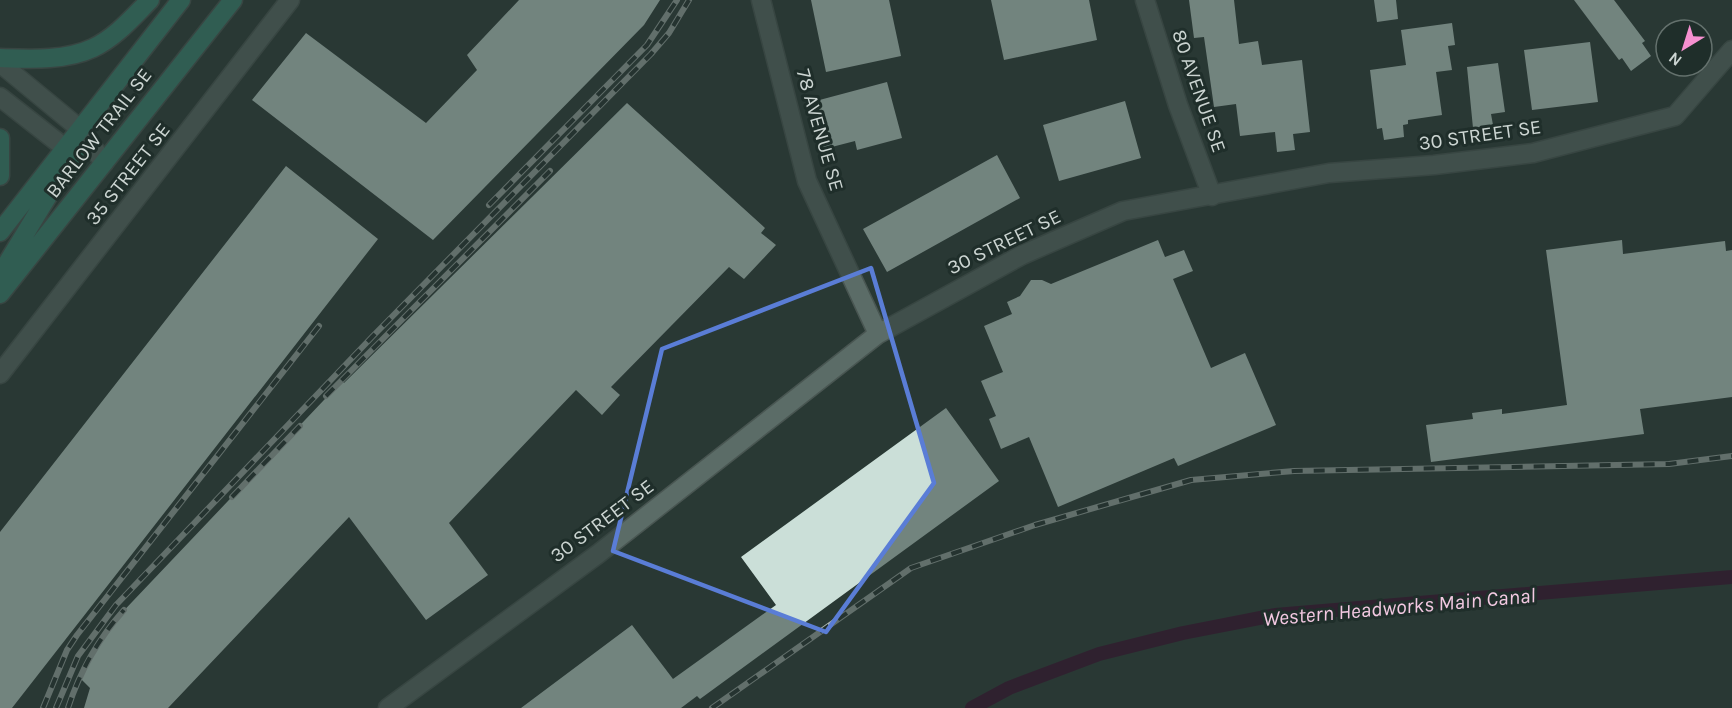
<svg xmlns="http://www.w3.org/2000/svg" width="1732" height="708" font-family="Karla,sans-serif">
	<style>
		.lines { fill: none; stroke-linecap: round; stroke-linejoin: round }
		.canal { stroke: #370629; stroke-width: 14 }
		.building { fill: #cbdfd8 }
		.minor-casing { stroke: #495652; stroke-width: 21 }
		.major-casing { stroke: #495652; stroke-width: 21 }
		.minor { stroke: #5b6c67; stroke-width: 18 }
		.major { stroke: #388977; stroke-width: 18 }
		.rail-casing { stroke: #a7b1ae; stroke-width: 6 }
		.rail { stroke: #1f2e2a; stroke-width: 4; stroke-dasharray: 11; stroke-linecap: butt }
		.marked { fill: none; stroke: #5a7dd6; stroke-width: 4.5; stroke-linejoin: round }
		.labels { text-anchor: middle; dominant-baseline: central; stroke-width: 6; stroke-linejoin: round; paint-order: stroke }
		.street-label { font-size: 20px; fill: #ccd5d2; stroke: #1f2e2a }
		.water-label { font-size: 21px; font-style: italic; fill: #f3c9e2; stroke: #1f2e2a }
	</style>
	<rect width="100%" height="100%" fill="#293934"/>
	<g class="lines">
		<!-- canal -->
		<path class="canal" d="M 972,708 L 1009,688 L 1099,654 L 1183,633 L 1275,615 L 1732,577"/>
	</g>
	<!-- building -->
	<path class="building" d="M 519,0 L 660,0 L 644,25 L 433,240 L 252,100 L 306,33 L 426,123 L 477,70 L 467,55 Z
		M 811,0 L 889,0 L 901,56 L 826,72 Z
		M 991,0 L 1089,0 L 1097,40 L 1004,60 Z
		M 1189,0 L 1234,0 L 1239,44 L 1258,41 L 1262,65 L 1302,60 L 1310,132 L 1293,134 L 1295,150 L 1277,152 L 1275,132 L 1240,136 L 1236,104 L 1214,107 L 1204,37 L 1194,38 Z
		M 1374,0 L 1396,0 L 1398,19 L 1377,22 Z
		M 1574,0 L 1614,0 L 1645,41 L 1642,43 L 1651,56 L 1631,71 L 1622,58 L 1619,60 Z
		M 1452,23 L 1455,45 L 1448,46 L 1452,70 L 1436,72 L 1442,115 L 1408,120 L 1408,124 L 1403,125 L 1404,137 L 1384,140 L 1382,128 L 1377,129 L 1370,70 L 1406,65 L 1401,30 Z
		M 1590,42 L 1598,102 L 1532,110 L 1524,50 Z
		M 1498,63 L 1505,112 L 1491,114 L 1493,125 L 1473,128 L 1467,67 Z
		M 887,82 L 902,138 L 857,150 L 855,141 L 824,149 L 812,102 Z
		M 1125,101 L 1141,158 L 1059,181 L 1043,125 Z
		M 627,103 L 765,228 L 761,233 L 776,245 L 744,279 L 729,267 L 611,387 L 620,395 L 602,415 L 576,390 L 449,523 L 488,575 L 426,620 L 349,517 L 168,708 L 84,708 L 90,688 L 80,678 L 114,621 L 342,381 L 344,383 Z
		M 997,155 L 1020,198 L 887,272 L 863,229 Z
		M 286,166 L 378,239 L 12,708 L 0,708 L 0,532 Z
		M 1158,240 L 1165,257 L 1184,250 L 1193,271 L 1173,279 L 1211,368 L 1245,353 L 1276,425 L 1178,466 L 1174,458 L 1058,507 L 1029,437 L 1001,449 L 989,419 L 996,416 L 981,381 L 1003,372 L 984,326 L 1012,314 L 1007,302 L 1020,296 L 1031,280 L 1042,280 L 1051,284 Z
		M 1622,240 L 1623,254 L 1725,241 L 1726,251 L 1732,250 L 1732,397 L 1640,409 L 1644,434 L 1431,462 L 1426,425 L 1473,419 L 1472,413 L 1502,409 L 1502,414 L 1567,405 L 1546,250 Z
		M 946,408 L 999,481 L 700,699 L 697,696 L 681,708 L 521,708 L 632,625 L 673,679 L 776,605 L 741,557 Z"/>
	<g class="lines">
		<defs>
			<path id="minor" d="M 761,0 L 807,181 L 878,334
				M 1145,0 L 1178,105 L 1212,196
				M 0,63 L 80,129 L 104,163
				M 0,97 L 65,148 L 80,154
				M 0,374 L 290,0
				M 388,708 L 598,554 L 878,334 L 1022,255 L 1123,211 L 1329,173 L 1434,165 L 1533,153 L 1675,116 L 1732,50"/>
			<path id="major" d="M 0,58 C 30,59 65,61 93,48 C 115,38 133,17 150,0
				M 0,138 L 0,176
				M 0,232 L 181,0
				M 0,275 L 77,148
				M 0,294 L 233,0"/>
		</defs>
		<!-- minor casing -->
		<use href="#minor" class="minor-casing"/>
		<!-- major casing -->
		<use href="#major" class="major-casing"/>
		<!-- minor -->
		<use href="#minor" class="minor"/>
		<!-- major -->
		<use href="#major" class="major"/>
		<defs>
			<path id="rail" d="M 489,205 L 647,45 L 677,0
				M 326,396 L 550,171
				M 232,497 L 300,426
				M 43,708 L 67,650 L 77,635 L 319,326
				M 56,708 L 78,656 L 116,605 L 372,337 L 651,54 L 669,33 L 689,0
				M 68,708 C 80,671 98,639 124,610
				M 712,708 L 911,568 L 1035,525 L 1191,480 L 1294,471 L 1669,464 L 1732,456"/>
		</defs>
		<!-- rail casing -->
		<use href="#rail" class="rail-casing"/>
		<!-- rail -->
		<use href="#rail" class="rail"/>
	</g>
	<!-- marked area -->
	<path d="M0 0H1732V708H0ZM 871,268 L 934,483 L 826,632 L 613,551 L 662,349 Z" fill="#293934" fill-opacity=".55" fill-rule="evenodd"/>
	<path class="marked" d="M 871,268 L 934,483 L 826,632 L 613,551 L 662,349 Z"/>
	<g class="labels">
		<!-- street labels -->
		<g class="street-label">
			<text transform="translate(1199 91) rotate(71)">80 AVENUE SE</text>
			<text transform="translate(820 130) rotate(74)">78 AVENUE SE</text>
			<text transform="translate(99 133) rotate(-52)">BARLOW TRAIL SE</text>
			<text transform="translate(1480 135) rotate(-8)">30 STREET SE</text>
			<text transform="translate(128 174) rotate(-52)">35 STREET SE</text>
			<text transform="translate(1004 242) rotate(-26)">30 STREET SE</text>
			<text transform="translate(602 521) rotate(-37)">30 STREET SE</text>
		</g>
		<!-- water labels -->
		<g class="water-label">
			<text transform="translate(1399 607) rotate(-5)">Western Headworks Main Canal</text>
		</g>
	</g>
	<!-- north arrow -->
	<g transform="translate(1684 48) rotate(218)"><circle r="28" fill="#1f2e2a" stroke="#64716d" stroke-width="1.5"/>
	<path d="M0-4.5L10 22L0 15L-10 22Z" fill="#f690d0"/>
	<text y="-9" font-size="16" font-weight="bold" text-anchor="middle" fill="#ccd5d2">N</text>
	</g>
</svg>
